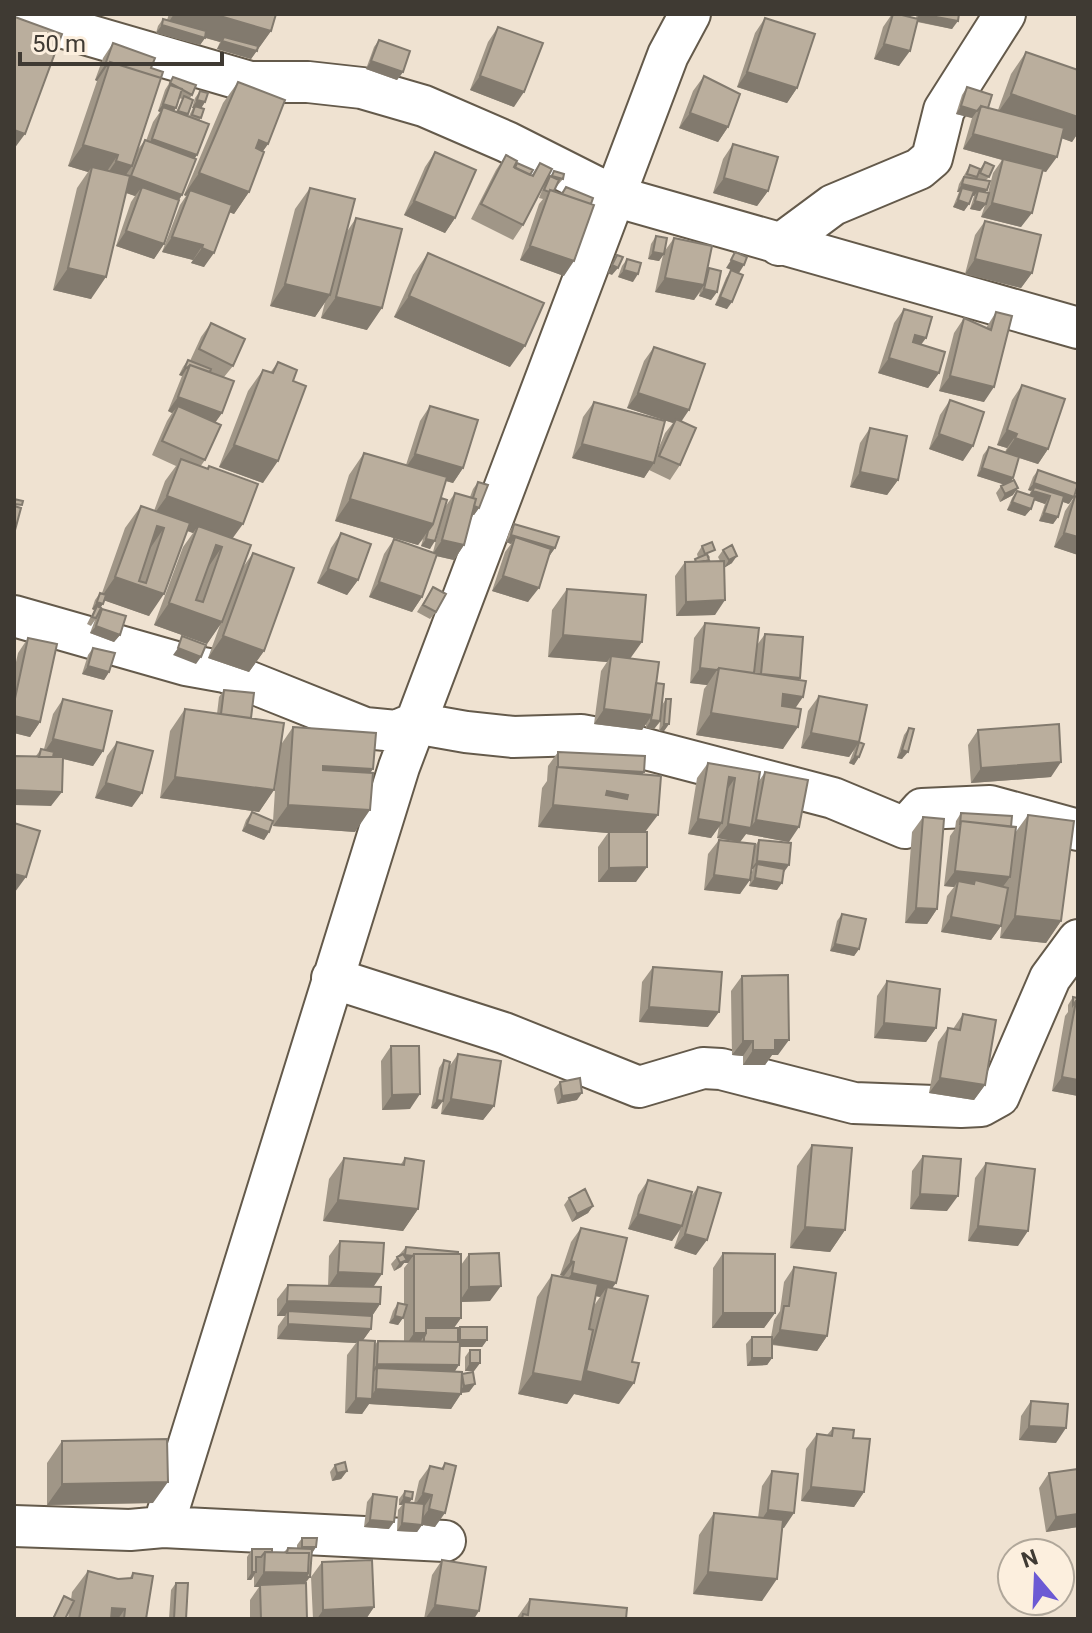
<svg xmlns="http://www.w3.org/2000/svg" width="1092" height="1633" font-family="Roboto,sans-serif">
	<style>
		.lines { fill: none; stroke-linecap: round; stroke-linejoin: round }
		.minor-casing { stroke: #645a4b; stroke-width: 44 }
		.minor { stroke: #fff; stroke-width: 40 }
		.wall { fill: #a09687; fill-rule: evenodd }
		.shaded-wall { fill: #827a6e }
		.building { fill: #baae9d; stroke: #827a6e; stroke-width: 2; fill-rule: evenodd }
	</style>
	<rect width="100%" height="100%" fill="#efe2d1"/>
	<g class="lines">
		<defs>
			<path id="minor" d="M 16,14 L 250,82 L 308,82 L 362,88 L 424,106 L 507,142 L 614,196 L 1078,328
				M 779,245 L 833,205 L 919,169 L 932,158 L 944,110 L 1005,14
				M 14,616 L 186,665 L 225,672 L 365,728 L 396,731 L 415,723 L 466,732 L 513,737 L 581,735 L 619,742 L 833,798 L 905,828 L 922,809 L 990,806 L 1078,830
				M 332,978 L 504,1033 L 639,1087 L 703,1068 L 721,1069 L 854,1103 L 961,1107 L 981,1106 L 999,1096 L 1050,978 L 1078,940
				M 14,1526 L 130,1530 L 163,1527 L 399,767 L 668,55 L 690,14
				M 163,1527 L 445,1541"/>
		</defs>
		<!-- minor casing -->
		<use href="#minor" class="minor-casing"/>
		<!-- minor -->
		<use href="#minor" class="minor"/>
	</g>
	<!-- wall -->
	<path class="wall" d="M 169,14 L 276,14 L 271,31 L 251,59 L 217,49 L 220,42 L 205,38 L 200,45 L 156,33 L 158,26 L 163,19 L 167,20 Z
		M 892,14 L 916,18 L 917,14 L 959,14 L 952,29 L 917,22 L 899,66 L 874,59 L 883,27 Z
		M 765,18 L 797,88 L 787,103 L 737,87 L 755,33 Z
		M 498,27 L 514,107 L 470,90 L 488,42 Z
		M 379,40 L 403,72 L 397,80 L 366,69 L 374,47 Z
		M 113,43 L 151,68 L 136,152 L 145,140 L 146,141 L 153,122 L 160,112 L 158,111 L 165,90 L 173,77 L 192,95 L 190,98 L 186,115 L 189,116 L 193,108 L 192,108 L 195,98 L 200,91 L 205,102 L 201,108 L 197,155 L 194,159 L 182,195 L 179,200 L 164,244 L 154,259 L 116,246 L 131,202 L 135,196 L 126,193 L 91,299 L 53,290 L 77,188 L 88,172 L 68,166 L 97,81 L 95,80 L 103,58 ZM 179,98 L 182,99 L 176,112 L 174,111 Z
		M 1026,52 L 1078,70 L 1078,133 L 1072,142 L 1062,138 L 1046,172 L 1042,171 L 1021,227 L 981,217 L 985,205 L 980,211 L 970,209 L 974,196 L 972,195 L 969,204 L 964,211 L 953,207 L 959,192 L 957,192 L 959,184 L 970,165 L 980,169 L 985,162 L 989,177 L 986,180 L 987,190 L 985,192 L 988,193 L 993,173 L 1002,160 L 963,149 L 972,118 L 956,114 L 962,95 L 967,87 L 988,108 L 998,110 L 1011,74 Z
		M 704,76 L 728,127 L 718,142 L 679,128 L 693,91 Z
		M 238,82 L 268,144 L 263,151 L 249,192 L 234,214 L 229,212 L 204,267 L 191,263 L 193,260 L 162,252 L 180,205 L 186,196 L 184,195 L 223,103 Z
		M 733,144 L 768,191 L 757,206 L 713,193 L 723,159 Z
		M 435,152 L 455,218 L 445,233 L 404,215 L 425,167 Z
		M 506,155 L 514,167 L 531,176 L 540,163 L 523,225 L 513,240 L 471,219 L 496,170 Z
		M 554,171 L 563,179 L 557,186 L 556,186 L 554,191 L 561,193 L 566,187 L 564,276 L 520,260 L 539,204 L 543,199 L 539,198 L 545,183 Z
		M 310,188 L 346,233 L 356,218 L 367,330 L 321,318 L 325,302 L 315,317 L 270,306 L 295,209 Z
		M 985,221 L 1032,273 L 1021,288 L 965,274 L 975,235 Z
		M 656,236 L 664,252 L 674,238 L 707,270 L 717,292 L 711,300 L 699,296 L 700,292 L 694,300 L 655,292 L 663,255 L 659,261 L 648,259 L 651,244 Z
		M 428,253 L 510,367 L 394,317 L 413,275 Z
		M 627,259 L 633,282 L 618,277 L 622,266 Z
		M 731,270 L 727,309 L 715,305 L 726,278 Z
		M 904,309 L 921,344 L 939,373 L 928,388 L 878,373 L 894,323 Z
		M 996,312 L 984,402 L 939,391 L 954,333 L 964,318 L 986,328 Z
		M 211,323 L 233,366 L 224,377 L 222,413 L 215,423 L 205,460 L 200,467 L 233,538 L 241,570 L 253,553 L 264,651 L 249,672 L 208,658 L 220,625 L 207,644 L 154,625 L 183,547 L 193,533 L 187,531 L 149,616 L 104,600 L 101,607 L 120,635 L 114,642 L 90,633 L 95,620 L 91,626 L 87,624 L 94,610 L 92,609 L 95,600 L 100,593 L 102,593 L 125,528 L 141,506 L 154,511 L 165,481 L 176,466 L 152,455 L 167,421 L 172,413 L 168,411 L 182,376 L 179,375 L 183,367 L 188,360 L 190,361 L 201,337 Z
		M 654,347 L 682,421 L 680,465 L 670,480 L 649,470 L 644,478 L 572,458 L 583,417 L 594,402 L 657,452 L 665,433 L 673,423 L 627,408 L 644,361 Z
		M 278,362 L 293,381 L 263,483 L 219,467 L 248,391 L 263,370 L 270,373 Z
		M 1022,385 L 1048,449 L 1038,464 L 1019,458 L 1013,478 L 1011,481 L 1013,495 L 1000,502 L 996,493 L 1001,486 L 1004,484 L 977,476 L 983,455 L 989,447 L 1005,452 L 1007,448 L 997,445 L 1012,400 Z
		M 950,400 L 963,461 L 929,449 L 940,415 Z
		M 430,406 L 463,468 L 453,483 L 446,481 L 441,498 L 445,507 L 455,493 L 470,497 L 473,489 L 478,482 L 479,508 L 474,515 L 472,515 L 464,545 L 454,560 L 436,556 L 422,597 L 412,612 L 369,597 L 384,554 L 394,539 L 433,552 L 443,514 L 430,549 L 421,546 L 423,539 L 418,545 L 335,521 L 349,475 L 364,453 L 406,465 L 420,421 Z
		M 870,428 L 898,480 L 887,495 L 850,487 L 860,443 Z
		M 1038,470 L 1069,504 L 1063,502 L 1058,517 L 1053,524 L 1039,521 L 1045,504 L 1034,500 L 1031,509 L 1025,516 L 1007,510 L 1012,498 L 1017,491 L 1029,495 L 1031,491 L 1028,490 L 1033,477 Z
		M 1075,496 L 1078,497 L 1078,555 L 1054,547 L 1065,511 Z
		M 514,524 L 555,548 L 550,555 L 528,602 L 492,591 L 505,552 L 511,544 L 506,542 L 509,532 Z
		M 341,533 L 358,580 L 347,595 L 317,583 L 331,548 Z
		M 702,546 L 710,557 L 708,561 L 720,561 L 718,557 L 723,550 L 732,563 L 725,567 L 715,615 L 676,616 L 675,576 L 685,562 L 693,562 L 698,558 L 697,554 Z
		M 433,587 L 436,612 L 430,619 L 417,612 Z
		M 567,589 L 630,659 L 656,683 L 662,705 L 666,699 L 669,724 L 664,731 L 659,731 L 660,722 L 654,729 L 646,728 L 646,724 L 642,730 L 594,724 L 601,671 L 607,662 L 548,657 L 552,610 Z
		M 705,623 L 757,645 L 765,634 L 800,678 L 798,680 L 795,708 L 783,749 L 696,735 L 704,689 L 707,685 L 690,683 L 694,638 Z
		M 28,638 L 40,722 L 30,737 L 14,733 L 14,671 L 18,653 Z
		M 93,648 L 109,672 L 104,680 L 82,674 L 88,655 Z
		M 224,690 L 251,718 L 280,746 L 293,727 L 370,773 L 355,832 L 273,826 L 273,822 L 269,832 L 264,840 L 242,831 L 246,820 L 252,812 L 273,821 L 276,775 L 274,790 L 259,812 L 160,798 L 170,731 L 185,709 L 217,714 L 219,697 Z
		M 819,696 L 859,742 L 859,757 L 854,765 L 849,763 L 854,750 L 849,757 L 801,748 L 808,711 Z
		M 63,699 L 103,751 L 93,766 L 63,759 L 51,806 L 36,756 L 41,749 L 44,749 L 53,714 Z
		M 909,728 L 902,759 L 897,758 L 904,735 Z
		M 978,730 L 1051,777 L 971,783 L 968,745 Z
		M 117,742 L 132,807 L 95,798 L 107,756 Z
		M 558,752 L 644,772 L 642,775 L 645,832 L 636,882 L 598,882 L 598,847 L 608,833 L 538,827 L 542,788 L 547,781 L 548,766 Z
		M 708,763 L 759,781 L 765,772 L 789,842 L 746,834 L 740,842 L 755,846 L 759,840 L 783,872 L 777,890 L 749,886 L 752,872 L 753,869 L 751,869 L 740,894 L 704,890 L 708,854 L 719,840 L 738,842 L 717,838 L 719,826 L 711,838 L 688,834 L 697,778 Z
		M 961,813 L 1011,827 L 1015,833 L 1028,815 L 1061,921 L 1046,943 L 1000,938 L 1003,914 L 1001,926 L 991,940 L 941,932 L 947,896 L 954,887 L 944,886 L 950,836 L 955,829 L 956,821 Z
		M 923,817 L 937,909 L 927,924 L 905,923 L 912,832 Z
		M 842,914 L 859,949 L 854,956 L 830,951 L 837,921 Z
		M 653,967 L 708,1027 L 639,1022 L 642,982 Z
		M 742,976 L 778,1055 L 772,1055 L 765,1065 L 743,1065 L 743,1056 L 732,1055 L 731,991 Z
		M 887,981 L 936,1028 L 926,1042 L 874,1038 L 877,996 Z
		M 1073,997 L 1078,998 L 1078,1096 L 1052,1091 L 1065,1016 L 1068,1012 L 1068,1005 Z
		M 963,1014 L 985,1085 L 974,1100 L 929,1093 L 938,1042 L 948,1028 L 953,1029 Z
		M 391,1046 L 410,1109 L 382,1110 L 381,1061 Z
		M 458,1054 L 494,1106 L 483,1120 L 441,1114 L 444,1092 L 437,1109 L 431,1108 L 439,1068 L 444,1060 L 449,1067 Z
		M 560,1082 L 577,1100 L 557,1104 L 554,1089 Z
		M 812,1145 L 845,1230 L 830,1252 L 790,1248 L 797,1166 Z
		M 923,1156 L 947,1211 L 910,1209 L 912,1171 Z
		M 344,1158 L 401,1164 L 405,1158 L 418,1209 L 403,1231 L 323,1221 L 329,1179 Z
		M 986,1163 L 1018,1246 L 968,1241 L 975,1178 Z
		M 648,1180 L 690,1198 L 698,1187 L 696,1255 L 674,1248 L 680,1230 L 672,1241 L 628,1229 L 638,1195 Z
		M 569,1198 L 593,1206 L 588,1213 L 572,1222 L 564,1205 Z
		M 581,1228 L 613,1288 L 619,1404 L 574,1394 L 567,1404 L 518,1394 L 537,1297 L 552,1275 L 564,1277 L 560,1275 L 571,1242 ZM 595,1296 L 600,1297 L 593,1307 Z
		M 340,1241 L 373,1287 L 380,1304 L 372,1316 L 371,1329 L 363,1340 L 374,1346 L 378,1341 L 404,1341 L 404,1316 L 398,1325 L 389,1323 L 393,1311 L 398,1303 L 404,1304 L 404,1268 L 408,1263 L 404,1263 L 401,1267 L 394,1271 L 391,1264 L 406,1247 L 461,1265 L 469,1254 L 490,1301 L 461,1302 L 461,1318 L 454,1328 L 458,1330 L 460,1327 L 487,1340 L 482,1347 L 460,1347 L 455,1372 L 462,1374 L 475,1384 L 469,1392 L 461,1393 L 451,1409 L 369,1404 L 362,1414 L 345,1413 L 347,1355 L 356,1343 L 277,1339 L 278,1326 L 285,1316 L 277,1316 L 277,1299 L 288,1285 L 328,1286 L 329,1256 Z
		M 723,1253 L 775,1313 L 764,1328 L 712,1328 L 713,1268 Z
		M 794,1267 L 827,1336 L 817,1351 L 772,1345 L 772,1358 L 767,1365 L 747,1366 L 746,1344 L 752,1337 L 771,1337 L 774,1320 L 780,1311 L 784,1282 Z
		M 470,1350 L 480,1363 L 474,1371 L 465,1371 L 465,1357 Z
		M 1031,1401 L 1056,1443 L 1019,1440 L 1021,1416 Z
		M 833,1428 L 853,1438 L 864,1492 L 854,1507 L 801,1501 L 806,1449 L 817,1434 L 827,1435 Z
		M 62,1441 L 153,1503 L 47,1505 L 47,1463 Z
		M 445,1463 L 435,1527 L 422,1525 L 417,1532 L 397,1531 L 398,1510 L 402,1505 L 399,1505 L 399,1499 L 405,1491 L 410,1503 L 414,1503 L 419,1481 L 430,1466 L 441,1469 Z
		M 335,1465 L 347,1471 L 341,1479 L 332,1481 L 330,1472 Z
		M 1078,1469 L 1078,1527 L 1046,1532 L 1039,1488 L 1049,1473 Z
		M 772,1471 L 784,1528 L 782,1527 L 762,1601 L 693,1594 L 699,1535 L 714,1513 L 758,1518 L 762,1486 Z
		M 373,1494 L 389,1529 L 364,1527 L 367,1502 Z
		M 302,1538 L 316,1547 L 311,1554 L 305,1583 L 307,1619 L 250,1619 L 250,1600 L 259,1587 L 254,1587 L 254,1576 L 251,1580 L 247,1580 L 247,1557 L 252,1549 L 272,1552 L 284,1552 L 288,1548 L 297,1548 L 297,1545 Z
		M 442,1560 L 474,1619 L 424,1619 L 432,1575 Z
		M 322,1562 L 374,1607 L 366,1619 L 313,1619 L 311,1577 Z
		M 88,1571 L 118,1579 L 129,1579 L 133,1573 L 146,1619 L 68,1619 L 69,1610 L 65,1619 L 52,1619 L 64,1596 L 71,1600 L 72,1592 Z
		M 176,1583 L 186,1619 L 169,1619 L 171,1590 Z
		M 530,1599 L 626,1619 L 516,1619 Z"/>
	<!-- shaded-wall -->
	<path class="shaded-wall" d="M 174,14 L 213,14 L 271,31 L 251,59 L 217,49 L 224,37 L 220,42 L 166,26 Z
		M 920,14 L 958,21 L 952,29 L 915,21 Z
		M 162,25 L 205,38 L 200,45 L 156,33 Z
		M 884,44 L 910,51 L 899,66 L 874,59 Z
		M 371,61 L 403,72 L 397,80 L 366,69 Z
		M 105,65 L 107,66 L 97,81 L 95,80 Z
		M 747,72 L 797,88 L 787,103 L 737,87 Z
		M 480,76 L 524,92 L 514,107 L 470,90 Z
		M 1011,94 L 1078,117 L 1078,133 L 1072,142 L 996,115 Z
		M 197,100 L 205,102 L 200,110 L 192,108 Z
		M 163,104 L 176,108 L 171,116 L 163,107 L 160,112 L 158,111 Z
		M 961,106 L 977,111 L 972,118 L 956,114 Z
		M 690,113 L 728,127 L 718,142 L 679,128 Z
		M 14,130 L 25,134 L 14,149 Z
		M 973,134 L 1057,157 L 1046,172 L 963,149 Z
		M 152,139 L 197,155 L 187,170 L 141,153 Z
		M 259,140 L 268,144 L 253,165 L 243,162 Z
		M 83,145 L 118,155 L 103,177 L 92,167 L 88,172 L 68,166 Z
		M 116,161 L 132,166 L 117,188 L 101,183 Z
		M 199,173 L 249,192 L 234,214 L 188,196 L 190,190 L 186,196 L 184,195 Z
		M 131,176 L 182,195 L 172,210 L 142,187 L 135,196 L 121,191 Z
		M 724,178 L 768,191 L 757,206 L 713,193 Z
		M 962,184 L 987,190 L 982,197 L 978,191 L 974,196 L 960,192 L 962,188 L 959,192 L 957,192 Z
		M 958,200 L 969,204 L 964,211 L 953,207 Z
		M 414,201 L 455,218 L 445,233 L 404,215 Z
		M 975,201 L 986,204 L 980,211 L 970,209 Z
		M 992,203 L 1032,213 L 1021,227 L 981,217 Z
		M 126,231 L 164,244 L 154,259 L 116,246 Z
		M 172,237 L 203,245 L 193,260 L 162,252 Z
		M 530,246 L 574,261 L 564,276 L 520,260 Z
		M 202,248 L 214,253 L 204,267 L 191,263 Z
		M 653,252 L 664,254 L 659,261 L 648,259 Z
		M 975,259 L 1032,273 L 1021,288 L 965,274 Z
		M 731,260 L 744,265 L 739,273 L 726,268 Z
		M 612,265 L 618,268 L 612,275 L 607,273 Z
		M 68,268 L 106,277 L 91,299 L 53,290 Z
		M 624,270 L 638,274 L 633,282 L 618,277 Z
		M 665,278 L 704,285 L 694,300 L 655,292 Z
		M 285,284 L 330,295 L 315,317 L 270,306 Z
		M 704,289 L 717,292 L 711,300 L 699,296 Z
		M 409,296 L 525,346 L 510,367 L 394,317 Z
		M 336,297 L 382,308 L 367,330 L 321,318 Z
		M 720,297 L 732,302 L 727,309 L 715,305 Z
		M 915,335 L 926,338 L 915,353 L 905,350 Z
		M 889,358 L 939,373 L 928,388 L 878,373 Z
		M 185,367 L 187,368 L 182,376 L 179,375 Z
		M 950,376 L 994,387 L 984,402 L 939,391 Z
		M 638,393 L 689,410 L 679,425 L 676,419 L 673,423 L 627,408 Z
		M 178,397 L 222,413 L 211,428 L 178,406 L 172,413 L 168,411 Z
		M 1007,430 L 1017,434 L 1007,448 L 997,445 Z
		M 939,434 L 973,446 L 963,461 L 929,449 Z
		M 1015,438 L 1048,449 L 1038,464 L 1005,453 Z
		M 582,444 L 654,463 L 644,478 L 572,458 Z
		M 234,445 L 278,461 L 263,483 L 219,467 Z
		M 415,454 L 463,468 L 453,483 L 405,469 Z
		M 982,468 L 1013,478 L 1008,486 L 977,476 Z
		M 860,472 L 898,480 L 887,495 L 850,487 Z
		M 1034,483 L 1074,497 L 1069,504 L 1049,497 L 1045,504 L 1028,498 L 1034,487 L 1031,491 L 1028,490 Z
		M 1018,488 L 1013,495 L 1000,502 L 1005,494 Z
		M 167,496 L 243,524 L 227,546 L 198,526 L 193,533 L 152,517 Z
		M 350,499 L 433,524 L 418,545 L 335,521 Z
		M 1012,502 L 1031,509 L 1025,516 L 1007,510 Z
		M 470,505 L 479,508 L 474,515 L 465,512 Z
		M 1044,513 L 1058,517 L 1053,524 L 1039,521 Z
		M 157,526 L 164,528 L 149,550 Z
		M 1064,533 L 1078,537 L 1078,555 L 1054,547 Z
		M 511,535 L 555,548 L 550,555 L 515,537 L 511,544 L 506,542 Z
		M 426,539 L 435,541 L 430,549 L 421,546 Z
		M 442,540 L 464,545 L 454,560 L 432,555 Z
		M 216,545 L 222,547 L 207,569 Z
		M 737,556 L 732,563 L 724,568 L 729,560 Z
		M 328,569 L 358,580 L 347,595 L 317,583 Z
		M 503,576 L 539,588 L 528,602 L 492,591 Z
		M 115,577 L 164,594 L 149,616 L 100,599 Z
		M 379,582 L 422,597 L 412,612 L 369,597 Z
		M 725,600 L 715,615 L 676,616 L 686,602 Z
		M 97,602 L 103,604 L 98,611 L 97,606 L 94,610 L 92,609 Z
		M 169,603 L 222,622 L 207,644 L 154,625 Z
		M 96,626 L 120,635 L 114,642 L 90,633 Z
		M 563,635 L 642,642 L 627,663 L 611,656 L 607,662 L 548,657 Z
		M 223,636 L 264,651 L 249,672 L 208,658 Z
		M 178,648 L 201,657 L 196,664 L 173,655 Z
		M 88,666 L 109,672 L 104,680 L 82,674 Z
		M 700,668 L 717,670 L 707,685 L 690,683 Z
		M 783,694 L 803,697 L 788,719 L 768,715 Z
		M 604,709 L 652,715 L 642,730 L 594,724 Z
		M 711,713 L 798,727 L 783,749 L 696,735 Z
		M 14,716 L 40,722 L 30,737 L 14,733 Z
		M 651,720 L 660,721 L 654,729 L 646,728 Z
		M 664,724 L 669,724 L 664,731 L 659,731 Z
		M 811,733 L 859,742 L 849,757 L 801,748 Z
		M 53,739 L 103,751 L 93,766 L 43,754 Z
		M 902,750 L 908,752 L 902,759 L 897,758 Z
		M 855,756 L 859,757 L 854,765 L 849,763 Z
		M 1061,762 L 1051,777 L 971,783 L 981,768 Z
		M 323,766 L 373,769 L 358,791 L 308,788 Z
		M 558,768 L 644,772 L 634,787 Z
		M 175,777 L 274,790 L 259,812 L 160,798 Z
		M 729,777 L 735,778 L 725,793 Z
		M 106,783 L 142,793 L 132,807 L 95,798 Z
		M 14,790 L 62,792 L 51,806 L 14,805 Z
		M 607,791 L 628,795 L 616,811 L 658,815 L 642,836 L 538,827 L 553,805 Z
		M 288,805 L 370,810 L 355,832 L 273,826 Z
		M 698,819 L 722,823 L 711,838 L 688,834 Z
		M 756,820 L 799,827 L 789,842 L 746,834 L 740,842 L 717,838 L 728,824 L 750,828 Z
		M 247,824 L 269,832 L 264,840 L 242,831 Z
		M 757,861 L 789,865 L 784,872 L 757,864 L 753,869 L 751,869 Z
		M 647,867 L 636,882 L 598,882 L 609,868 Z
		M 955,871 L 1010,877 L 999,892 L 974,884 L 975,880 L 969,889 L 958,881 L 954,887 L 944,886 Z
		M 14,874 L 26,877 L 15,892 L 14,892 Z
		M 714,875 L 750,880 L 740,894 L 704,890 Z
		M 755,878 L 782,883 L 777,890 L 749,886 Z
		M 916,908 L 937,909 L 927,924 L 905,923 Z
		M 1015,916 L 1061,921 L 1046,943 L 1000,938 Z
		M 951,917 L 1001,926 L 991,940 L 941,932 Z
		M 835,944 L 859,949 L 854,956 L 830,951 Z
		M 649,1007 L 719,1012 L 708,1027 L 639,1022 Z
		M 884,1023 L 936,1028 L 926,1042 L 874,1038 Z
		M 775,1040 L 789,1040 L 778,1055 L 772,1055 L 765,1065 L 743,1065 L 753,1050 Z
		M 743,1041 L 753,1041 L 743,1056 L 732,1055 Z
		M 1062,1077 L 1078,1080 L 1078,1096 L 1052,1091 Z
		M 940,1078 L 985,1085 L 974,1100 L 929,1093 Z
		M 582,1093 L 577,1100 L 557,1104 L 562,1096 Z
		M 420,1094 L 410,1109 L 382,1110 L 392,1095 Z
		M 451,1099 L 494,1106 L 483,1120 L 441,1114 Z
		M 437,1100 L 443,1101 L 437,1109 L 431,1108 Z
		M 920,1194 L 958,1196 L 947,1211 L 910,1209 Z
		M 338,1200 L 418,1209 L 403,1231 L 323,1221 Z
		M 593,1206 L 588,1213 L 572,1222 L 577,1214 Z
		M 638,1214 L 682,1226 L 672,1241 L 628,1229 Z
		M 978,1226 L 1028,1231 L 1018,1246 L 968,1241 Z
		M 805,1227 L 845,1230 L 830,1252 L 790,1248 Z
		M 685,1234 L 707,1240 L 696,1255 L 674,1248 Z
		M 405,1255 L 413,1256 L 408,1263 L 404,1263 L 401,1267 L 394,1271 Z
		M 571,1261 L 574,1262 L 564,1276 L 560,1275 Z
		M 338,1272 L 382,1274 L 372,1289 L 328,1287 Z
		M 572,1273 L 616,1283 L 605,1298 L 607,1287 L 600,1297 L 561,1288 Z
		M 501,1286 L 490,1301 L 459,1302 L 469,1287 Z
		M 287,1301 L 380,1304 L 370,1319 L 288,1311 L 285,1316 L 277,1316 Z
		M 723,1313 L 775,1313 L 764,1328 L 712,1328 Z
		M 395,1316 L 403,1318 L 398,1325 L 389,1323 Z
		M 426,1318 L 461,1318 L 450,1333 L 424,1333 Z
		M 288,1324 L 371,1329 L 361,1343 L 358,1340 L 356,1343 L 277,1339 Z
		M 780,1330 L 827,1336 L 817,1351 L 770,1344 Z
		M 414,1333 L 426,1333 L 416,1348 L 404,1348 Z
		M 460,1340 L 487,1340 L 482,1347 L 455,1347 Z
		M 752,1358 L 772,1358 L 767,1365 L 747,1366 Z
		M 470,1363 L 480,1363 L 474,1371 L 465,1371 Z
		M 377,1364 L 459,1365 L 449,1380 L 377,1368 L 369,1378 L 367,1378 Z
		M 586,1371 L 634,1383 L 619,1404 L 574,1394 L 567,1404 L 518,1394 L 533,1373 L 579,1381 Z
		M 475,1384 L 469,1392 L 458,1393 L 464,1386 Z
		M 376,1389 L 461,1394 L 451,1409 L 369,1404 L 362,1414 L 345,1413 L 356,1398 L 369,1399 Z
		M 1029,1426 L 1066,1428 L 1056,1443 L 1019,1440 Z
		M 347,1471 L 341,1479 L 332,1481 L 337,1473 Z
		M 168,1482 L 153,1503 L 47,1505 L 62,1484 Z
		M 811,1487 L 864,1492 L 854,1507 L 801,1501 Z
		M 423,1493 L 432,1495 L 422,1510 L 413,1508 Z
		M 404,1497 L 412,1499 L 407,1506 L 404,1502 L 402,1505 L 399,1505 Z
		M 429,1509 L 445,1513 L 435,1527 L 418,1524 Z
		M 768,1510 L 794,1513 L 784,1528 L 758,1525 Z
		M 1078,1514 L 1078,1527 L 1046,1532 L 1056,1517 Z
		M 370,1520 L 394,1522 L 389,1529 L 364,1527 Z
		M 402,1523 L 422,1525 L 417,1532 L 397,1531 Z
		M 302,1547 L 316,1547 L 311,1555 L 297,1554 Z
		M 252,1572 L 256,1572 L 251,1580 L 247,1580 Z
		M 264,1572 L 308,1573 L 310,1577 L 304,1585 L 298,1587 L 254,1587 Z
		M 708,1572 L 777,1579 L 762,1601 L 693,1594 Z
		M 435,1605 L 479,1611 L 474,1619 L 425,1619 Z
		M 374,1607 L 366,1619 L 317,1619 L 323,1610 Z
		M 112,1608 L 125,1609 L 118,1619 L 104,1619 Z"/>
	<!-- building -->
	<path class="building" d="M 213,14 L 276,14 L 271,31 Z
		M 893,14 L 898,14 L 918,19 L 910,51 L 884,44 Z
		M 920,14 L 959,14 L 958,21 Z
		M 15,17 L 62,34 L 25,134 L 14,130 L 14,21 Z
		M 765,18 L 815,34 L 797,88 L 747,72 Z
		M 163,19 L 206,31 L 205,38 L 162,25 Z
		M 498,27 L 543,43 L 524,92 L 480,76 Z
		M 224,37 L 258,46 L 257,51 L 222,41 Z
		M 379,40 L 410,51 L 403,72 L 371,61 Z
		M 113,43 L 155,58 L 151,68 L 163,72 L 161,78 L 110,62 L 107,66 L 105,65 Z
		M 1026,52 L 1078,70 L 1078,117 L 1011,94 Z
		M 110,62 L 161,78 L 132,166 L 116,161 L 118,155 L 83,145 Z
		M 704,76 L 740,94 L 728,127 L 690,113 Z
		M 173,77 L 196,85 L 192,95 L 170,83 Z
		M 238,82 L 285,100 L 268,144 L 259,140 L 256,148 L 264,152 L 249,192 L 199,173 Z
		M 170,85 L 182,89 L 176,108 L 163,104 Z
		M 967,87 L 992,95 L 988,108 L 981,106 L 977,111 L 961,106 Z
		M 200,91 L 208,93 L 205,102 L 197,100 Z
		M 184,96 L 193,100 L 188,114 L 178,111 Z
		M 195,106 L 204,109 L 201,118 L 192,115 Z
		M 981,106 L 1064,128 L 1057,157 L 973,134 Z
		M 163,107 L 209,124 L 197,155 L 152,139 Z
		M 145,140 L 196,159 L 182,195 L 131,176 Z
		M 733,144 L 778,157 L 768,191 L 724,178 Z
		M 435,152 L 476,170 L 455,218 L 414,201 Z
		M 506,155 L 517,161 L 514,167 L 533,176 L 540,163 L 552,169 L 523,225 L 481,204 Z
		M 1003,159 L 1043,169 L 1032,213 L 992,203 Z
		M 985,162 L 994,166 L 989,177 L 980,173 Z
		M 517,163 L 533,170 L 530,175 L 515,168 Z
		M 970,165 L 980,169 L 977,177 L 967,174 Z
		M 92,167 L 130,176 L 106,277 L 68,268 Z
		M 554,171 L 564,174 L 563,179 L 552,176 Z
		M 550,176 L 559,180 L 554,191 L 550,190 L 549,192 L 544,190 Z
		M 964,177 L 990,181 L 987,190 L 962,184 Z
		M 142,187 L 179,200 L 164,244 L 126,231 Z
		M 566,187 L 593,198 L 591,204 L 562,194 Z
		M 310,188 L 355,199 L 330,295 L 285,284 Z
		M 962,188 L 974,191 L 969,204 L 958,200 Z
		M 190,190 L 232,205 L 214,253 L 202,248 L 203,245 L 172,237 Z
		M 550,190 L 594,205 L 574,261 L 530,246 Z
		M 978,191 L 989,193 L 986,204 L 975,201 Z
		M 356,218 L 402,229 L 382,308 L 336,297 Z
		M 985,221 L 1041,235 L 1032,273 L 975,259 Z
		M 656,236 L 667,238 L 664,254 L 653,252 Z
		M 674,238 L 712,246 L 704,285 L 665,278 Z
		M 735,252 L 747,257 L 744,265 L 731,260 Z
		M 428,253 L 544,303 L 525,346 L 409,296 Z
		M 617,255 L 623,257 L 618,268 L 612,265 Z
		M 627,259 L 641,263 L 638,274 L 624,270 Z
		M 709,268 L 721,271 L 717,292 L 704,289 Z
		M 731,270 L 743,275 L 732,302 L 720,297 Z
		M 904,309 L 932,317 L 926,338 L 915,335 L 913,342 L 945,352 L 939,373 L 889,358 Z
		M 996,312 L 1012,316 L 994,387 L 950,376 L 964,318 L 991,330 Z
		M 211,323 L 245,339 L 233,366 L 199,349 Z
		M 654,347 L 705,364 L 689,410 L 638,393 Z
		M 188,360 L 211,369 L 210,372 L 190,365 L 187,368 L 185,367 Z
		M 278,362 L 297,370 L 293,381 L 306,386 L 278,461 L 234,445 L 263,370 L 273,373 Z
		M 190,365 L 234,381 L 222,413 L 178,397 Z
		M 1022,385 L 1065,399 L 1048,449 L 1015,438 L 1017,434 L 1007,430 Z
		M 950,400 L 984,412 L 973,446 L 939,434 Z
		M 594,402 L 665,421 L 654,463 L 582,444 Z
		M 178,406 L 221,425 L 205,460 L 162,441 Z
		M 430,406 L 478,420 L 463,468 L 415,454 Z
		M 676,419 L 696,428 L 680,465 L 659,456 Z
		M 870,428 L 907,436 L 898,480 L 860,472 Z
		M 989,447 L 1019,457 L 1013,478 L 982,468 Z
		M 364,453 L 447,477 L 433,524 L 350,499 Z
		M 181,459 L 208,469 L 209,466 L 258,484 L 243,524 L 167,496 Z
		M 1038,470 L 1078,484 L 1074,497 L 1034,483 Z
		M 1014,480 L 1018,488 L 1005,494 L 1001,486 Z
		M 478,482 L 488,485 L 479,508 L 474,506 L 476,499 L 473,498 Z
		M 1034,487 L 1064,496 L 1058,517 L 1044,513 L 1050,496 L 1033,491 Z
		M 1017,491 L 1035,497 L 1031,509 L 1012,502 Z
		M 455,493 L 476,499 L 464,545 L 442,540 Z
		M 1075,496 L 1078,497 L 1078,537 L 1064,533 Z
		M 441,498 L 447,500 L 435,541 L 426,539 L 428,531 L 433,524 Z
		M 14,499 L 23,501 L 22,505 L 14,504 Z
		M 14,506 L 21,508 L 14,534 Z
		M 141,506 L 190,523 L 164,594 L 115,577 ZM 157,526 L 164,528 L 146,583 L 139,581 Z
		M 514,524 L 559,537 L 555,548 L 511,535 Z
		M 198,526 L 251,545 L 222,622 L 169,603 ZM 216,545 L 222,547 L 203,602 L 196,600 Z
		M 341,533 L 371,544 L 358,580 L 328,569 Z
		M 515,537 L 551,549 L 539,588 L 503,576 Z
		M 394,539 L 437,554 L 422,597 L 379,582 Z
		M 712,542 L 715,550 L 705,554 L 702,546 Z
		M 732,545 L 737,556 L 729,560 L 723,550 Z
		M 253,553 L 294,568 L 264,651 L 223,636 Z
		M 707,554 L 709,560 L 706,561 L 696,562 L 695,559 Z
		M 724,561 L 725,600 L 686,602 L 685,562 Z
		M 433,587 L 446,594 L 436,612 L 423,605 Z
		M 567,589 L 646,595 L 642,642 L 563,635 Z
		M 100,593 L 106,595 L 103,604 L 97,602 Z
		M 97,606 L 101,608 L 96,618 L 92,617 Z
		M 102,609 L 126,616 L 120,635 L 96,626 Z
		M 705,623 L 759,628 L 754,673 L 719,668 L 717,670 L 700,668 Z
		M 765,634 L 803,637 L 800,678 L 761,674 Z
		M 182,636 L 206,645 L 201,657 L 178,648 Z
		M 28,638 L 57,644 L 40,722 L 14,716 L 14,703 Z
		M 93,648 L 115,653 L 109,672 L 88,666 Z
		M 611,656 L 659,662 L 652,715 L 604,709 Z
		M 719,668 L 806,681 L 803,697 L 783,694 L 782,706 L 801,709 L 798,727 L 711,713 Z
		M 656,683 L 664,684 L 660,721 L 651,720 Z
		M 224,690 L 254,693 L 251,718 L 221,714 Z
		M 819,696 L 867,705 L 859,742 L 811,733 Z
		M 63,699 L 112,711 L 103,751 L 53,739 Z
		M 666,699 L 671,699 L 669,724 L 664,724 Z
		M 185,709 L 284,723 L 274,790 L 175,777 Z
		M 1059,724 L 1061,762 L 981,768 L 978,730 Z
		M 293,727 L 376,733 L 373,769 L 323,766 L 323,770 L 373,773 L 370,810 L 288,805 Z
		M 909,728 L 914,729 L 908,752 L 902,750 Z
		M 117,742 L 153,751 L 142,793 L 106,783 Z
		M 859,742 L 864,744 L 859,757 L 855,756 Z
		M 41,749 L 54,752 L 53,757 L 39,757 Z
		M 558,752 L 645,756 L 644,772 L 558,767 Z
		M 14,756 L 63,757 L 62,792 L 14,790 Z
		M 708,763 L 760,772 L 751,828 L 728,824 L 735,778 L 729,777 L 722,823 L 698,819 Z
		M 557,767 L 661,776 L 658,815 L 553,805 ZM 607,791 L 628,795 L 627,799 L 606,795 Z
		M 765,772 L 808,780 L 799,827 L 756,820 Z
		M 252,812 L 273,821 L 269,832 L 247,824 Z
		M 961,813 L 1012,816 L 1011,827 L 961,821 L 960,825 Z
		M 1028,815 L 1074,821 L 1061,921 L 1015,916 Z
		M 923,817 L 944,819 L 937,909 L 916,908 Z
		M 961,821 L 1016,827 L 1010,877 L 955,871 Z
		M 14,823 L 40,831 L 26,877 L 14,874 Z
		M 609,832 L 647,832 L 647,867 L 609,868 Z
		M 719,840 L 755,844 L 750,880 L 714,875 Z
		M 759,840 L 791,843 L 789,865 L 757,861 Z
		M 757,864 L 784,869 L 782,883 L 755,878 Z
		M 975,880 L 1008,888 L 1001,926 L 951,917 L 958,881 L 974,884 Z
		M 842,914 L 866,919 L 859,949 L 835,944 Z
		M 653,967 L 722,972 L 719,1012 L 649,1007 Z
		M 788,975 L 789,1040 L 775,1040 L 775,1050 L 753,1050 L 753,1041 L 743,1041 L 742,976 Z
		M 887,981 L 940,989 L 936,1028 L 884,1023 Z
		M 1073,997 L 1078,998 L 1078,1001 L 1076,1001 L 1073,1005 Z
		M 1076,1001 L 1078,1001 L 1078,1080 L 1062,1077 Z
		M 963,1014 L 996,1020 L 985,1085 L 940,1078 L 948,1028 L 960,1030 Z
		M 391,1046 L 419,1046 L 420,1094 L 392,1095 Z
		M 458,1054 L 501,1061 L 494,1106 L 451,1099 Z
		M 444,1060 L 450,1062 L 443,1101 L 437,1100 Z
		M 580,1078 L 582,1093 L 562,1096 L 560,1082 Z
		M 812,1145 L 852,1148 L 845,1230 L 805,1227 Z
		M 923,1156 L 961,1159 L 958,1196 L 920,1194 Z
		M 344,1158 L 404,1165 L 405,1158 L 424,1161 L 418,1209 L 338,1200 Z
		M 986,1163 L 1035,1169 L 1028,1231 L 978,1226 Z
		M 648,1180 L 692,1192 L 682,1226 L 638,1214 Z
		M 698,1187 L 721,1193 L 707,1240 L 685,1234 Z
		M 585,1189 L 593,1206 L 577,1214 L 569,1198 Z
		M 581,1228 L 627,1238 L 616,1283 L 572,1273 L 574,1262 L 571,1261 Z
		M 340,1241 L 384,1243 L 382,1274 L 338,1272 Z
		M 406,1247 L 458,1252 L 458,1254 L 414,1254 L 413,1256 L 405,1255 Z
		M 499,1253 L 501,1286 L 469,1287 L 469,1254 Z
		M 723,1253 L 775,1254 L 775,1313 L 723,1313 Z
		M 403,1254 L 407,1260 L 400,1263 L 397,1257 Z
		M 414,1254 L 461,1254 L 461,1318 L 426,1318 L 426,1333 L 414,1333 Z
		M 794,1267 L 836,1273 L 827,1336 L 780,1330 L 784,1306 L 789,1306 Z
		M 552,1275 L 598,1284 L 589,1329 L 593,1330 L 582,1382 L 533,1373 Z
		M 288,1285 L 381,1287 L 380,1304 L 287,1301 Z
		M 607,1287 L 648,1296 L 632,1362 L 639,1363 L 634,1383 L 586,1371 Z
		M 398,1303 L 407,1305 L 403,1318 L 395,1316 Z
		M 288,1311 L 372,1316 L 371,1329 L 288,1324 Z
		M 460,1327 L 487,1327 L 487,1340 L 460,1340 Z
		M 426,1328 L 458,1328 L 458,1342 L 424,1342 L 424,1337 L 426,1333 Z
		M 752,1337 L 772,1337 L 772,1358 L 752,1358 Z
		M 358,1340 L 375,1341 L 372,1399 L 356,1398 Z
		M 378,1341 L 460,1342 L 459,1365 L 377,1364 Z
		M 470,1350 L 480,1350 L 480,1363 L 470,1363 Z
		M 377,1368 L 462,1372 L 461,1394 L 376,1389 Z
		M 473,1372 L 475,1384 L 464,1386 L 462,1374 Z
		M 1031,1401 L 1068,1404 L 1066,1428 L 1029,1426 Z
		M 833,1428 L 854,1430 L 853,1438 L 870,1439 L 864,1492 L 811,1487 L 817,1434 L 832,1436 Z
		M 167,1439 L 168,1482 L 62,1484 L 62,1441 Z
		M 345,1462 L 347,1471 L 337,1473 L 335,1465 Z
		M 445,1463 L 456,1466 L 445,1513 L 429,1509 L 432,1495 L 423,1493 L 430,1466 L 443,1469 Z
		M 1078,1469 L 1078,1514 L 1056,1517 L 1049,1473 Z
		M 772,1471 L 798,1474 L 794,1513 L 768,1510 Z
		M 405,1491 L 413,1492 L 412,1499 L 404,1497 Z
		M 373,1494 L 397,1497 L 394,1522 L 370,1520 Z
		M 404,1502 L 424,1504 L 422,1525 L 402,1523 Z
		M 714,1513 L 783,1520 L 777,1579 L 708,1572 Z
		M 302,1538 L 317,1538 L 316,1547 L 302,1547 Z
		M 288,1548 L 312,1549 L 310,1577 L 306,1577 L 308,1573 L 309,1553 L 287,1553 Z
		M 252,1549 L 272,1549 L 272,1552 L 265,1552 L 261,1557 L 256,1557 L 256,1572 L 252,1572 Z
		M 265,1552 L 309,1553 L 308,1573 L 264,1572 Z
		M 372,1560 L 374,1607 L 323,1610 L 322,1562 Z
		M 442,1560 L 486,1567 L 479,1611 L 435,1605 Z
		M 88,1571 L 118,1579 L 132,1578 L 133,1573 L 153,1576 L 146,1619 L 124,1619 L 125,1609 L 112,1608 L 111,1619 L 79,1619 Z
		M 176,1583 L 188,1583 L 186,1619 L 174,1619 Z
		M 306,1583 L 307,1619 L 261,1619 L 260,1585 Z
		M 64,1596 L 74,1601 L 65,1619 L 53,1619 Z
		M 530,1599 L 627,1608 L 626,1619 L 522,1619 L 523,1614 L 528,1615 Z"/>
	<!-- border -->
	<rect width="1092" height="1633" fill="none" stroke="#3f3a33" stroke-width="32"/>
	<!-- north arrow -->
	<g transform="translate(1036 1577) rotate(341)"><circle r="38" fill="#fcefde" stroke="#b0a79a" stroke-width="2"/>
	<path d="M0-6L14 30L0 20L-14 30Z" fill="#6c5ad4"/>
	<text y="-12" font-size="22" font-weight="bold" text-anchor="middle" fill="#3f3a33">N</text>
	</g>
	<!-- scale -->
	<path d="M20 52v12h202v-12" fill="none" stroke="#3f3a33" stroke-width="4"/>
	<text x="32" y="52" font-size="24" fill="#3f3a33" stroke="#fcefde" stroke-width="6" paint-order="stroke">50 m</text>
</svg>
